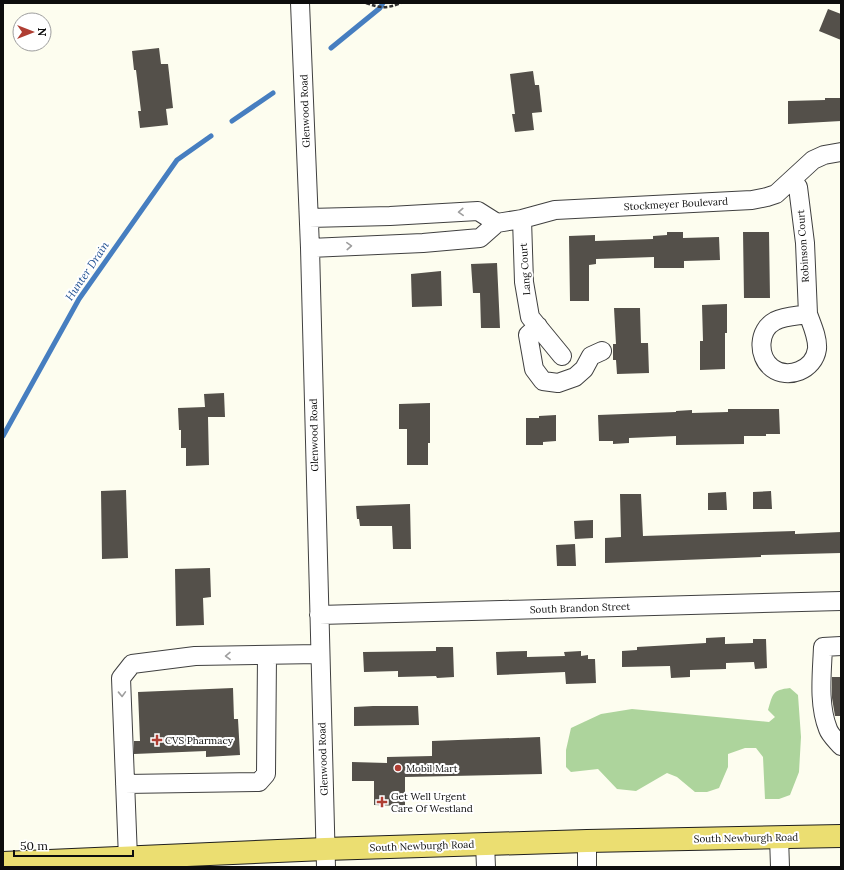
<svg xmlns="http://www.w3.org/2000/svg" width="844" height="870" font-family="Lora,serif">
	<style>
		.forest { fill: #add49c }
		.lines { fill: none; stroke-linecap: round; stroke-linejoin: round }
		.stream { stroke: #467ec0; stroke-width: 5 }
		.building { fill: #54504a }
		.minor-casing { stroke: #404040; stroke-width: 20 }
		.major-casing { stroke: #1e1e1e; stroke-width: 24 }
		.path { stroke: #2f2f2f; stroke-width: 2.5; stroke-dasharray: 4 2; stroke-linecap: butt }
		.minor { stroke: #fff; stroke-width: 18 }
		.major { stroke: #ebde71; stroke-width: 22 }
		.oneway { stroke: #9e9e9e }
		.poi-dot { fill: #af3e33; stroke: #fff; stroke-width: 1.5 }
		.labels { text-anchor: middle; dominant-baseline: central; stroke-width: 4; stroke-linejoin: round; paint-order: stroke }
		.street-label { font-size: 10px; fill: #0d0d0d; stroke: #fff }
		.poi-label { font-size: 10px; fill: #0d0d0d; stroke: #fff; text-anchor: start }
		.water-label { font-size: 11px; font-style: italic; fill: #235292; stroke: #fff }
	</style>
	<rect width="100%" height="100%" fill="#fdfdef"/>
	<!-- forest -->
	<path class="forest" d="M 790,688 L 798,695 L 801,737 L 799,772 L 790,795 L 779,799 L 765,799 L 763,757 L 756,748 L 745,748 L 728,754 L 728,767 L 719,788 L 707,792 L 695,792 L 677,777 L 667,773 L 636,791 L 617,789 L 598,769 L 571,772 L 566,767 L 566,750 L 571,728 L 601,714 L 632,709 L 769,722 L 775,717 L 768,710 C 773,694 772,690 790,688 Z"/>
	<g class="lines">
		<!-- stream -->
		<path class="stream" d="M 331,48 L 380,8 L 383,3
			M 232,121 L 273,93
			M 3,436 L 79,299 L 177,160 L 211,136"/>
	</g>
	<!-- building -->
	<path class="building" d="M 828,9 L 841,14 L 841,40 L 819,31 Z
		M 159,48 L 161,64 L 168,64 L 173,108 L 166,109 L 168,125 L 140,128 L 138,111 L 141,111 L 136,70 L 134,70 L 132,51 Z
		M 533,71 L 535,85 L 539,85 L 542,112 L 532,113 L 534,130 L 515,132 L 512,114 L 515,114 L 510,74 Z
		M 825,98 L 841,98 L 841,121 L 788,124 L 788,101 L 825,100 Z
		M 667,232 L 683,232 L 683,238 L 719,237 L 720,260 L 684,261 L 684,268 L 654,268 L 654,257 L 596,259 L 596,264 L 589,265 L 589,301 L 570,301 L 569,236 L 595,235 L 595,241 L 653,239 L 653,236 L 667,235 Z
		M 743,232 L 769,232 L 770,298 L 744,298 Z
		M 497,263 L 500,328 L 481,328 L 480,293 L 473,293 L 471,264 Z
		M 441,271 L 442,306 L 412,307 L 411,274 Z
		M 727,304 L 727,333 L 725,333 L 725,369 L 700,370 L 700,341 L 703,341 L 702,305 Z
		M 614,308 L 640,308 L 641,343 L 648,343 L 649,373 L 617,374 L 616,360 L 613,360 L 613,344 L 616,344 Z
		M 224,393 L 225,417 L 208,417 L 209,465 L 186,466 L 186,448 L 181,448 L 181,430 L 179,430 L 178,408 L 205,407 L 204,394 Z
		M 430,403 L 430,443 L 428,443 L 428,465 L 407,465 L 407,429 L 399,429 L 399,404 Z
		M 728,409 L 779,409 L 780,434 L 766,434 L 766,436 L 744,436 L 744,444 L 676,445 L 676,436 L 629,438 L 629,443 L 613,444 L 613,441 L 599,441 L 598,415 L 676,412 L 676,411 L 692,410 L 692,413 L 728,412 Z
		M 556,415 L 556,441 L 543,442 L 543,445 L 526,445 L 526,418 L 539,418 L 539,416 Z
		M 126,490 L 128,558 L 102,559 L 101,491 Z
		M 771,491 L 772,509 L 753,509 L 753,492 Z
		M 726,492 L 727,510 L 708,510 L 708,493 Z
		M 620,494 L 641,494 L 643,536 L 795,531 L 795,534 L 841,532 L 841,553 L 761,555 L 761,557 L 605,563 L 605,538 L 621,537 Z
		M 410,504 L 411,549 L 393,549 L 392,526 L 360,526 L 359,519 L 357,519 L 356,506 Z
		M 593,520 L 593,538 L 575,539 L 574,521 Z
		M 575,544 L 576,566 L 557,566 L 556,545 Z
		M 210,568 L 211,597 L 203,598 L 204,625 L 176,626 L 175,569 Z
		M 725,637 L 725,644 L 753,643 L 753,639 L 766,639 L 767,668 L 755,669 L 754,662 L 726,663 L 726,669 L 690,670 L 690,677 L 671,678 L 670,666 L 622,667 L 622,651 L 637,650 L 637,647 L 706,643 L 706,638 Z
		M 436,647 L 453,647 L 454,677 L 437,678 L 436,676 L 398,677 L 398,671 L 364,672 L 363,652 L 436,651 Z
		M 527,651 L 527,657 L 565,656 L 564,652 L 581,651 L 581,656 L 588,655 L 588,659 L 595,659 L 596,683 L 566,684 L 565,672 L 497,675 L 496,652 Z
		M 832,677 L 841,677 L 841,716 L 835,716 L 832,698 Z
		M 233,688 L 234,719 L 238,719 L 240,755 L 206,757 L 206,751 L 134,754 L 134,741 L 140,741 L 138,692 Z
		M 373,706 L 418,706 L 419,725 L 354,726 L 354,707 Z
		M 540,737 L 542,774 L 405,777 L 405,806 L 374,805 L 374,781 L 352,781 L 352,762 L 387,763 L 387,757 L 432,756 L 432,741 Z"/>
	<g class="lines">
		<defs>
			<path id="minor" d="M 300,3 L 310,248 L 326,867
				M 792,180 L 798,187 L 805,243 L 808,314
				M 309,218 L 390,216 L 478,211 L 497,223
				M 522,219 L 524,282 L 530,317 L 562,356
				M 310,248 L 423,243 L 480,238 L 497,223 L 522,219 L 555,210 L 752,200 L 767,197 L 776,194 L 813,160 L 824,155 L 841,152
				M 808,314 C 812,325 818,338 817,349 C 814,370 788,380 772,368 C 757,356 758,330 775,321 C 785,316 797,316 808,314 Z
				M 538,326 L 528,335 L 534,369 L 543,381 L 558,383 L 575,377 L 584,369 L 591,356 L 602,351
				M 319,615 L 841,601
				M 841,646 L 823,647 C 822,673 818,704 828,729 C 830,735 837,741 841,746
				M 125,784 L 259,782 L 266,774 L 267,655
				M 779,837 L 780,867
				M 587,841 L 587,867
				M 485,844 L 486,867
				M 128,858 L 121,678 L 132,664 L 195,656 L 320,654"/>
			<path id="major" d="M 3,863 L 325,849 L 587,841 L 841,836"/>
		</defs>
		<!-- minor casing -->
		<use href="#minor" class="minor-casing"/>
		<!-- major casing -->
		<use href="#major" class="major-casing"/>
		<!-- path -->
		<path class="path" d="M 366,3 C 380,8 386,9 401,3"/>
		<!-- minor -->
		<use href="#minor" class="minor"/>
		<!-- major -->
		<use href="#major" class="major"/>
	</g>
	<!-- one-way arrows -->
	<defs><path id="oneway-chevron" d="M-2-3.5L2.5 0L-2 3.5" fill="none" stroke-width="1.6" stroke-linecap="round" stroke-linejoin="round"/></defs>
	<g class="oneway">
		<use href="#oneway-chevron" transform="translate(461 212) rotate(177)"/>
		<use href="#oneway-chevron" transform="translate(349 246) rotate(-3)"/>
		<use href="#oneway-chevron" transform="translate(228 656) rotate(179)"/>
		<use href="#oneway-chevron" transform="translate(122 694) rotate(88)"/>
	</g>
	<!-- markers -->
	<g class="poi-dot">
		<path d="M155 734h4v4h4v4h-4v4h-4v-4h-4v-4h4z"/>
		<circle cx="398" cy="768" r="4"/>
		<path d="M380 796h4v4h4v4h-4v4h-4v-4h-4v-4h4z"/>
	</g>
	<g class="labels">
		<!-- street labels -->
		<g class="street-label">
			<text transform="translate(305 111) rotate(-92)">Glenwood Road</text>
			<text transform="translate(676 204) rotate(-3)">Stockmeyer Boulevard</text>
			<text transform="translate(803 246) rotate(-94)">Robinson Court</text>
			<text transform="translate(525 269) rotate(-94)">Lang Court</text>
			<text transform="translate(314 435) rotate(-91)">Glenwood Road</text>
			<text transform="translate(580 608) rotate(-2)">South Brandon Street</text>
			<text transform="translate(323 759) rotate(-92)">Glenwood Road</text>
			<text transform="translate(746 838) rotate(-1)">South Newburgh Road</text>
			<text transform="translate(422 846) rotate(-2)">South Newburgh Road</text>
		</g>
		<!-- poi labels -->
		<g class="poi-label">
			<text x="165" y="740">CVS Pharmacy</text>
			<text x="406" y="768">Mobil Mart</text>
			<text x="391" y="796">Get Well Urgent<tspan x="391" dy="12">Care Of Westland</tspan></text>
		</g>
		<!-- water labels -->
		<g class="water-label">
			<text transform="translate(87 271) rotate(-56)">Hunter Drain</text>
		</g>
	</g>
	<!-- border -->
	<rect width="844" height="870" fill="none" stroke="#0d0d0d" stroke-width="8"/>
	<!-- north arrow -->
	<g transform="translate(32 32) rotate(90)"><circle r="19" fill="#ffffff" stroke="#9e9e9e"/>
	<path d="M0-3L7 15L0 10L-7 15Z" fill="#af3e33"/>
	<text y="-6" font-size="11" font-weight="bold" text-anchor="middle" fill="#0d0d0d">N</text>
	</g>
	<!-- scale -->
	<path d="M14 850v6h119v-6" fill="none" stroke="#0d0d0d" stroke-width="2"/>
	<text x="20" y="850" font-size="12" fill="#0d0d0d" stroke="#ffffff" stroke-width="3" paint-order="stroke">50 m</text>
</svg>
